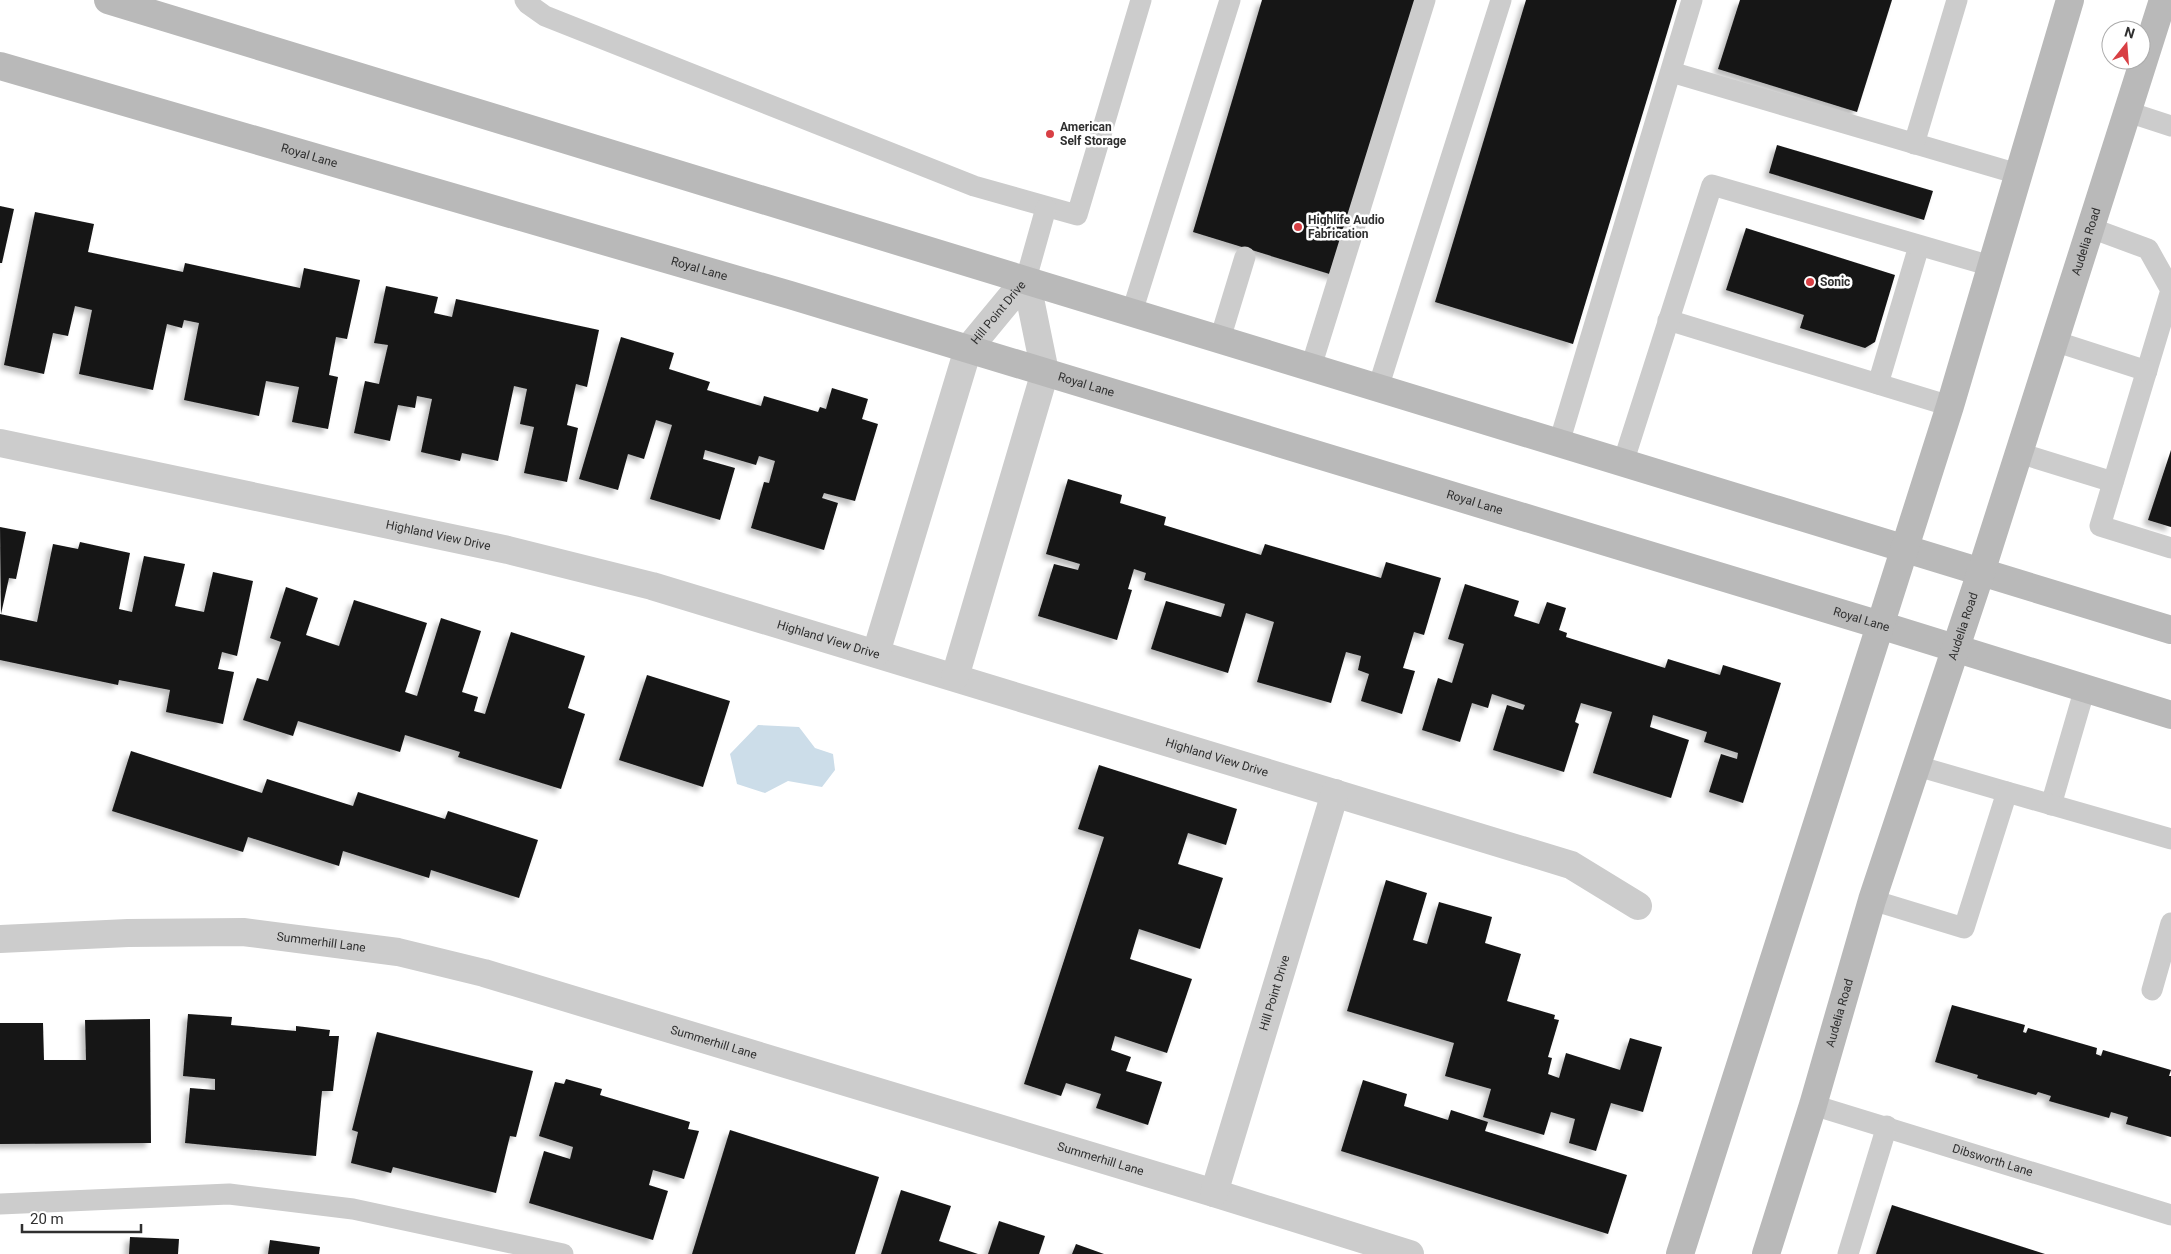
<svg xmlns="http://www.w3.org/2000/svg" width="2171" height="1254" font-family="Roboto,sans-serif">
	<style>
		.water { fill: #ccdde9 }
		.building { fill: #161616; filter: url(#shadow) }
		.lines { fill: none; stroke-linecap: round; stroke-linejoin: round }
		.lane { stroke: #ccc; stroke-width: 21 }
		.street { stroke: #ccc; stroke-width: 28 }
		.secondary { stroke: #b9b9b9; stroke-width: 28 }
		.poi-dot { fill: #d83f44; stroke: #fff; stroke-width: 2 }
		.labels { text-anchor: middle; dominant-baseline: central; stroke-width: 5; stroke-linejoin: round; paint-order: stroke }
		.poi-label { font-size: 12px; font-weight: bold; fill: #2f2f2f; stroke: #fff; text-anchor: start }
		.street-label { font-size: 12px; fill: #2f2f2f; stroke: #fff }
	</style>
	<defs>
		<filter id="shadow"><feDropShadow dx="-4.5" dy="4.5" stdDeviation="2.5" flood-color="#0004"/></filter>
	</defs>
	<rect width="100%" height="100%" fill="#fff"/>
	<!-- water -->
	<path class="water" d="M 758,725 L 799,727 L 815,748 L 833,754 L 835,770 L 822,787 L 788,781 L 765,793 L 737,784 L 730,754 Z"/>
	<!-- building -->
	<path class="building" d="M 1262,0 L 1419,0 L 1336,276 L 1193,232 Z
		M 1526,0 L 1677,0 L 1573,344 L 1435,302 Z
		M 1740,0 L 1892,0 L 1857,112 L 1718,69 Z
		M 1777,145 L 1933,191 L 1924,220 L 1769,173 Z
		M 0,206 L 14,209 L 2,263 L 0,263 Z
		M 35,212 L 94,224 L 88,252 L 183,272 L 185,263 L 300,288 L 304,268 L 360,280 L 347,339 L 336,337 L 329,375 L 338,377 L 328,429 L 292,422 L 299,387 L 266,381 L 259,416 L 184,400 L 199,323 L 184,320 L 182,328 L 167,324 L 153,390 L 79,374 L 92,310 L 75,306 L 68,336 L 53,333 L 44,374 L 4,365 Z
		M 1746,228 L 1895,275 L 1875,342 L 1865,348 L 1800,328 L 1804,315 L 1726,290 Z
		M 386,286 L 438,297 L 434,313 L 452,317 L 456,299 L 599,330 L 587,387 L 576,384 L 567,425 L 578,428 L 567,482 L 524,473 L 534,427 L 520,424 L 527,389 L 514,386 L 498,461 L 462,453 L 460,461 L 421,452 L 432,399 L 417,396 L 415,408 L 398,405 L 390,441 L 354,433 L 365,381 L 379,384 L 388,345 L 374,343 Z
		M 621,337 L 674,353 L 669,369 L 710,382 L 707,390 L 761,406 L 764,396 L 818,412 L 820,407 L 826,409 L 832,388 L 868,399 L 862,419 L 878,424 L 855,501 L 824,493 L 822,498 L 838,503 L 824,550 L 751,528 L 764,482 L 769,483 L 775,461 L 759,456 L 756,465 L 705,450 L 703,459 L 735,468 L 720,520 L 650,499 L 672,425 L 656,420 L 644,459 L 628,454 L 618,490 L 579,479 Z
		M 2171,450 L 2171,527 L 2148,520 Z
		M 1068,479 L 1122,495 L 1120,503 L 1166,517 L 1164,525 L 1261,555 L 1265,544 L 1381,578 L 1386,562 L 1441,578 L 1424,635 L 1414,632 L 1403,668 L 1415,671 L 1402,714 L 1361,701 L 1369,674 L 1358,670 L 1361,656 L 1346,652 L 1331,703 L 1257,682 L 1274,622 L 1246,613 L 1228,673 L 1151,649 L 1166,601 L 1221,617 L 1225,604 L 1144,580 L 1146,573 L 1134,569 L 1128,589 L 1132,590 L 1117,640 L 1038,616 L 1054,564 L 1078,570 L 1080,564 L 1046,554 Z
		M 0,527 L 26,532 L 16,579 L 9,578 L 1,614 Z
		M 80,542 L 130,553 L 119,609 L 132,612 L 144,556 L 185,564 L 175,606 L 204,612 L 213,572 L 253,581 L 237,656 L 222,652 L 218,669 L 234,672 L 223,724 L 166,712 L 170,690 L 119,680 L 118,685 L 0,660 L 0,614 L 37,622 L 53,544 L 78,549 Z
		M 1465,584 L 1519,601 L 1514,616 L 1539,624 L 1547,602 L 1566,608 L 1559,630 L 1567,633 L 1566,637 L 1665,668 L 1668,659 L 1720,675 L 1723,665 L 1781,683 L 1743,803 L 1709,792 L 1721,754 L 1737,759 L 1738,753 L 1704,742 L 1707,732 L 1653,715 L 1650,727 L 1689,740 L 1671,798 L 1593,773 L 1612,712 L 1581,703 L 1575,722 L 1579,724 L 1564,772 L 1493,750 L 1507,705 L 1523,710 L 1525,705 L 1492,694 L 1488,708 L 1472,703 L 1460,742 L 1422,730 L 1438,678 L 1452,683 L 1464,644 L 1448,639 Z
		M 286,587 L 318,598 L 306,635 L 339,646 L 354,600 L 427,623 L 405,692 L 417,696 L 441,618 L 481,631 L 462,692 L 478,697 L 474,711 L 485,714 L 511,632 L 585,656 L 568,708 L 585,714 L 561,789 L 458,757 L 460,752 L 405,735 L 400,752 L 298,721 L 293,736 L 243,720 L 257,678 L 268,681 L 281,642 L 270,638 Z
		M 647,675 L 730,701 L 703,787 L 619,760 Z
		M 131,751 L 262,793 L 267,779 L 353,806 L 358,792 L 445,819 L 448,811 L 538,840 L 519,898 L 431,870 L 429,878 L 343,851 L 339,866 L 248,837 L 243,852 L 112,811 Z
		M 1099,765 L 1237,809 L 1226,845 L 1188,833 L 1178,864 L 1223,878 L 1200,949 L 1139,929 L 1130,959 L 1192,979 L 1167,1053 L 1115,1036 L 1111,1050 L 1131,1057 L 1126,1071 L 1162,1082 L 1148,1125 L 1096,1108 L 1101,1094 L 1066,1083 L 1061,1096 L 1024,1084 L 1104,837 L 1078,829 Z
		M 1386,880 L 1427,893 L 1413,940 L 1427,944 L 1439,902 L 1492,917 L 1485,943 L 1521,954 L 1507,1001 L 1555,1015 L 1554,1019 L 1559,1020 L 1548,1057 L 1552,1058 L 1548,1074 L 1559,1078 L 1566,1053 L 1620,1070 L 1630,1038 L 1662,1047 L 1643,1112 L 1611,1103 L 1596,1151 L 1569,1143 L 1575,1119 L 1551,1112 L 1544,1135 L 1483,1117 L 1491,1089 L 1445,1076 L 1454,1043 L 1347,1011 Z
		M 1952,1005 L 2025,1025 L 2023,1032 L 2026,1033 L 2028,1028 L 2097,1048 L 2096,1054 L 2101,1056 L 2103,1050 L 2171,1070 L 2169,1076 L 2171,1076 L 2171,1137 L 2126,1124 L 2128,1117 L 2111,1112 L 2109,1118 L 2049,1101 L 2051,1096 L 2038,1092 L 2036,1095 L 1977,1078 L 1978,1075 L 1935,1062 Z
		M 188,1014 L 232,1017 L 231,1025 L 296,1031 L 296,1026 L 330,1030 L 329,1036 L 339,1036 L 333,1091 L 322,1091 L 316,1156 L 185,1143 L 190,1088 L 215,1090 L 215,1079 L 183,1076 Z
		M 150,1019 L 151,1143 L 0,1144 L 0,1023 L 43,1023 L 44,1060 L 86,1060 L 85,1020 Z
		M 377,1032 L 533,1071 L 516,1137 L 510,1136 L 496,1193 L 393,1167 L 391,1173 L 351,1163 L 358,1132 L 352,1130 Z
		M 566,1079 L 602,1089 L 600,1095 L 690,1122 L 688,1129 L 699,1131 L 684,1179 L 653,1170 L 649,1185 L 668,1191 L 653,1240 L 529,1203 L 544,1151 L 570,1159 L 573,1147 L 539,1136 L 555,1082 L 564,1084 Z
		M 1363,1080 L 1407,1094 L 1404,1106 L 1448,1120 L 1451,1110 L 1488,1122 L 1485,1131 L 1627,1175 L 1608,1234 L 1341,1151 Z
		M 730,1130 L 879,1177 L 855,1254 L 692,1254 Z
		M 901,1190 L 951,1206 L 939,1241 L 978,1254 L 881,1254 Z
		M 1892,1205 L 2045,1254 L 1876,1254 Z
		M 999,1221 L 1045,1236 L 1039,1254 L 988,1254 Z
		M 130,1237 L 179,1239 L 178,1254 L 129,1254 Z
		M 270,1240 L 320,1247 L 319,1254 L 268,1254 Z
		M 1076,1244 L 1104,1254 L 1072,1254 Z"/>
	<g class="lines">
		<!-- lane -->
		<g class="lane">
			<path d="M 525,0 L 528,4 L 545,16 L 974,186 L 1077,215 L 1141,0"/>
			<path d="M 1671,72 L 2018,174"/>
			<path d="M 2128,112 L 2171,126"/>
			<path d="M 1914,144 L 1957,0"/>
			<path d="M 2091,228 L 2148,249 L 2171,290 L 2100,526 L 2171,548"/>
			<path d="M 1026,279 L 1046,208"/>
			<path d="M 1132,312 L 1230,0"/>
			<path d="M 1668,320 L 1950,406"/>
			<path d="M 1220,339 L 1245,257"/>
			<path d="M 2054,341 L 2147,371"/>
			<path d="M 1311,367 L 1425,0"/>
			<path d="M 1878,384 L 1919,246"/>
			<path d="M 1378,388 L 1501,0"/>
			<path d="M 1559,443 L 1692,0"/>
			<path d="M 2019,453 L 2113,482"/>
			<path d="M 1623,463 L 1712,185 L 1991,266"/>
			<path d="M 1917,766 L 2007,792"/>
			<path d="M 2051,805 L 2085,688"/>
			<path d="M 1872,900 L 1964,928 L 2007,792 L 2171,839"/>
			<path d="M 2152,990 L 2171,923"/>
			<path id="s1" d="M 1813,1105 L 2171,1215"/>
			<path d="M 0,1204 L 229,1194 L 353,1209 L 563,1254"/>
			<path d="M 1848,1254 L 1887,1126"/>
		</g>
		<!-- street -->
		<g class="street">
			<path id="s2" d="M 0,443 L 508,550 L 652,586 L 1571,865 L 1638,906"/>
			<path id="s3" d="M 876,653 L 968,349 L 1026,279"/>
			<path d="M 955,677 L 1045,372 L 1026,279"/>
			<path id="s4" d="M 0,939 L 128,933 L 243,932 L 398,952 L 484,973 L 1214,1193 L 1410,1254"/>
			<path id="s5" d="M 1214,1193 L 1335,793"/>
		</g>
		<!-- secondary -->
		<g class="secondary">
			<path d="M 108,0 L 2171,630"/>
			<path id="s6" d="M 0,66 L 790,295 L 1880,625 L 2171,715"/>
			<path d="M 1680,1254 L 1950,406 L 2070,0"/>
			<path id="s7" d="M 1766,1254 L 1813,1105 L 1872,900 L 1981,572 L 2163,0"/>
		</g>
	</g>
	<!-- markers -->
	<g class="poi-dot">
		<circle cx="1050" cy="134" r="5"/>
		<circle cx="1298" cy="227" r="5"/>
		<circle cx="1810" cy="282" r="5"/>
	</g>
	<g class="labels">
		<!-- poi labels -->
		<g class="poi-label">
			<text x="1060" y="127">American<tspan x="1060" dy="14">Self Storage</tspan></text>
			<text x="1308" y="220">Highlife Audio<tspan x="1308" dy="14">Fabrication</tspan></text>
			<text x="1820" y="282">Sonic</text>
		</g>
		<!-- street labels -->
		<g class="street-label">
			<text stroke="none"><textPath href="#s6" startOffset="322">Royal Lane</textPath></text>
			<text stroke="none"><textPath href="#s7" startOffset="1062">Audelia Road</textPath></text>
			<text stroke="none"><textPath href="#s6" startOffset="728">Royal Lane</textPath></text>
			<text stroke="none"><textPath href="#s3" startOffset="365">Hill Point Drive</textPath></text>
			<text stroke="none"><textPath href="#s6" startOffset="1132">Royal Lane</textPath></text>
			<text stroke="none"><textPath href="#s6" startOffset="1538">Royal Lane</textPath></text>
			<text stroke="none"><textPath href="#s2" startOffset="448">Highland View Drive</textPath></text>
			<text stroke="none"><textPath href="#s6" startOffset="1942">Royal Lane</textPath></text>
			<text stroke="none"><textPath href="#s7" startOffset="658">Audelia Road</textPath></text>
			<text stroke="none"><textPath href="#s2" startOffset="852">Highland View Drive</textPath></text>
			<text stroke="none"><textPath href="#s2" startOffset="1258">Highland View Drive</textPath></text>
			<text stroke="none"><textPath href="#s4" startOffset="322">Summerhill Lane</textPath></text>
			<text stroke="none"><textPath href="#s5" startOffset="209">Hill Point Drive</textPath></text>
			<text stroke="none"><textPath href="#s7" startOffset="252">Audelia Road</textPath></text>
			<text stroke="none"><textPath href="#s4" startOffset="728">Summerhill Lane</textPath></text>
			<text stroke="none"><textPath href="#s4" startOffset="1132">Summerhill Lane</textPath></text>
			<text stroke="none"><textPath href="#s1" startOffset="188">Dibsworth Lane</textPath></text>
		</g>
	</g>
	<!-- north arrow -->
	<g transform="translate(2126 45) rotate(17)"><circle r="24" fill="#ffffff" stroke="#acacac"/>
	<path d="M0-4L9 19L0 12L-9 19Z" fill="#d83f44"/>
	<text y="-8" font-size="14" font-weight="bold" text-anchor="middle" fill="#2f2f2f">N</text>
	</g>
	<!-- scale -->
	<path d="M22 1224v8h119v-8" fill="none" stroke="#2f2f2f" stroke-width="2.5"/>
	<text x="30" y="1224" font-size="15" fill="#2f2f2f" stroke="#ffffff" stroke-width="4" paint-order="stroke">20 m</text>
</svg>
